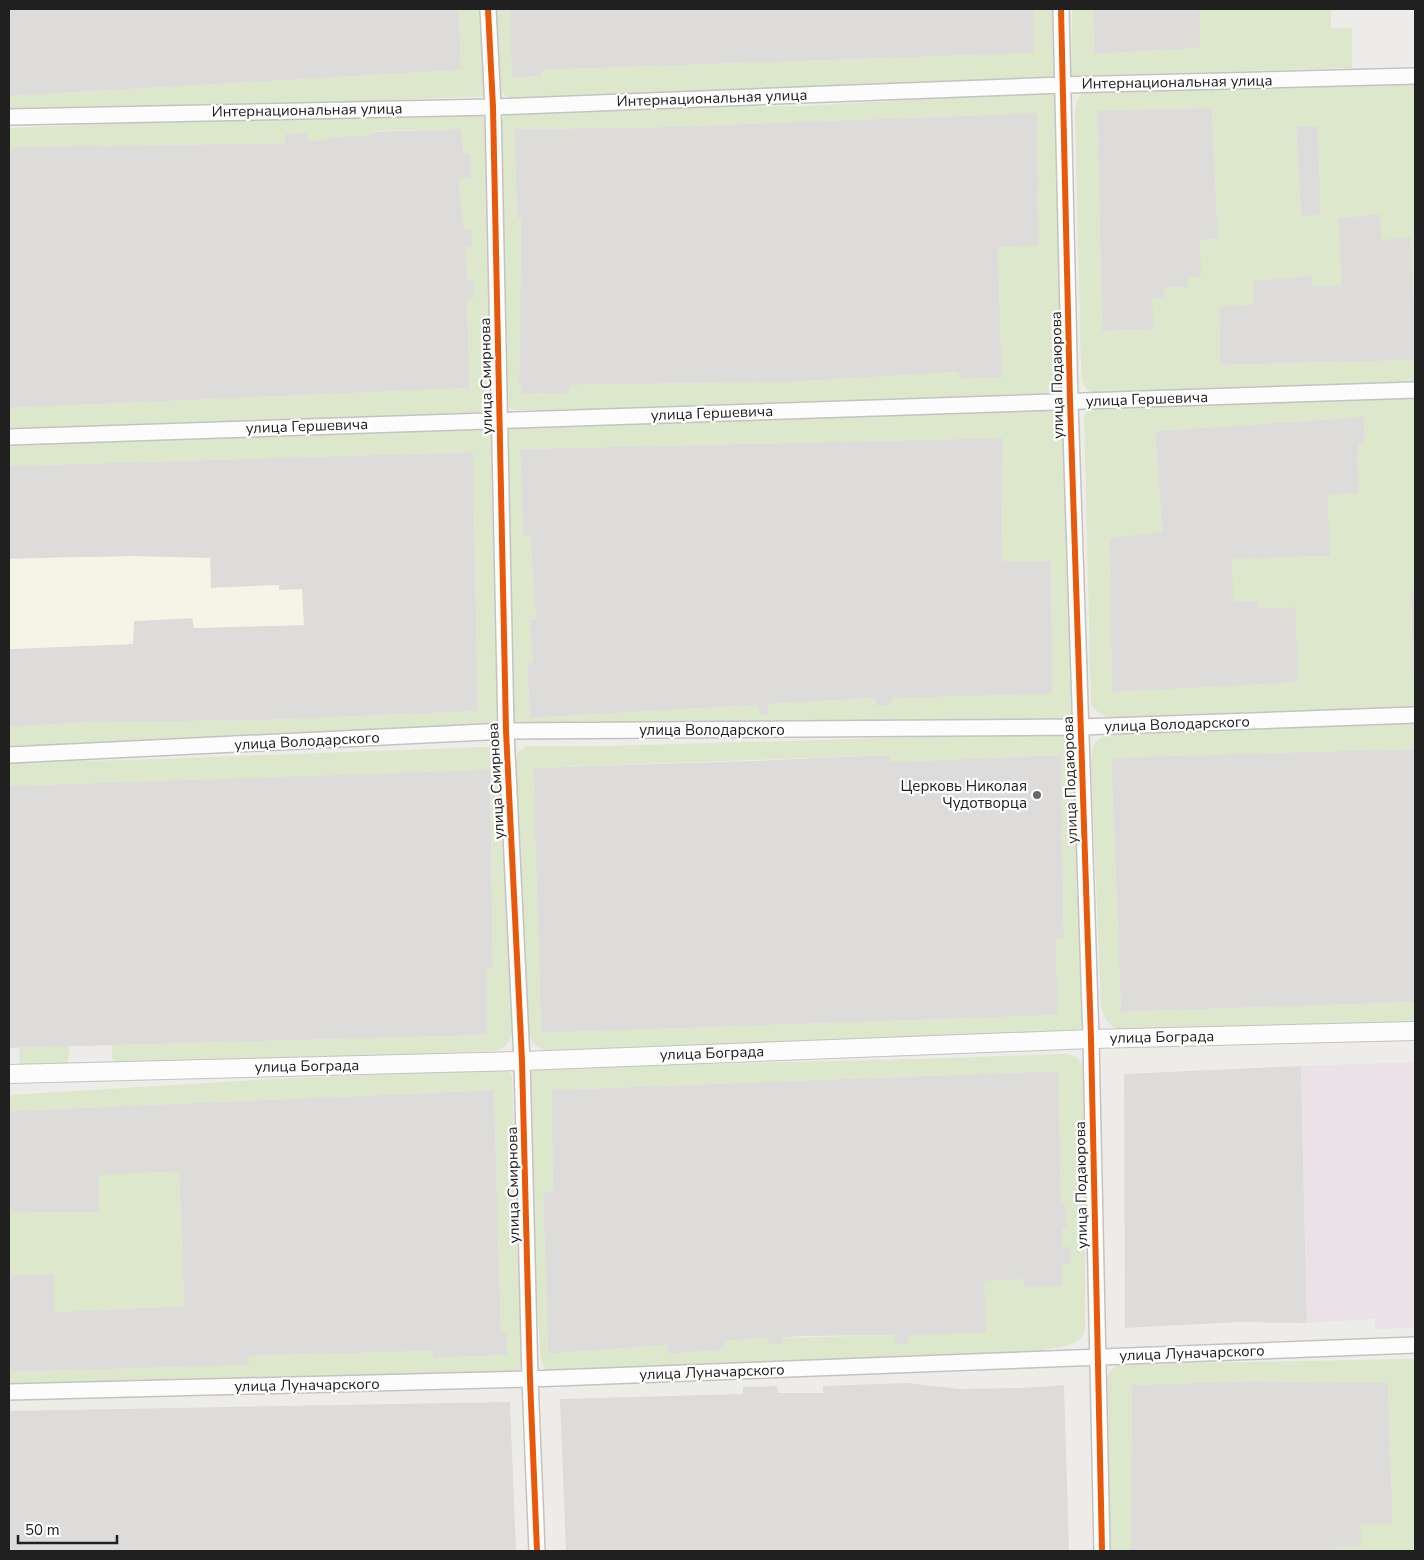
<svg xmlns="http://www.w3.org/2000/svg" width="1424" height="1560" font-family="'Nunito Sans',sans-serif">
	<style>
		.residential { fill: #dddcda }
		.industrial { fill: #eae2e7 }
		.education { fill: #f5f4e6 }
		.grass { fill: #dce7cc; fill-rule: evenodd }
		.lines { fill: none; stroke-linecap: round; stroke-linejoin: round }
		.minor-casing { stroke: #c4c3c1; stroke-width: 18 }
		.tertiary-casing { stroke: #c4c3c1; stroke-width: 20 }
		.minor { stroke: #fcfcfc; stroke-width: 15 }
		.tertiary { stroke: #fcfcfc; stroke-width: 18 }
		.cycleway-casing { stroke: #fff; stroke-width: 9 }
		.cycleway { stroke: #e8590c; stroke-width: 6 }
		.poi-dot { fill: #686766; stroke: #fff; stroke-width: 2 }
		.labels { text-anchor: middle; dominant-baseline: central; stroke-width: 4.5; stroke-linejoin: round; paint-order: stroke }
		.street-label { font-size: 15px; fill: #202020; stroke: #fff }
		.poi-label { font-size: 15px; fill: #202020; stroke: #fff; text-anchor: end }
	</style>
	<rect width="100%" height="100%" fill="#eeece9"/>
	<!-- residential -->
	<path class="residential" d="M 9,9 L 459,9 L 461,70 L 9,96 Z
		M 510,9 L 1033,9 L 1034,53 L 543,70 L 542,76 L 511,78 Z
		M 1093,9 L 1200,9 L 1200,48 L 1094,54 Z
		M 1212,108 L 1218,239 L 1201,277 L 1188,287 L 1164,288 L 1164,298 L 1153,299 L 1154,330 L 1102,331 L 1097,110 Z
		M 1037,113 L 1039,246 L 998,248 L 1002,378 L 959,379 L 958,372 L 790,382 L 570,385 L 570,394 L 521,393 L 520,384 L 519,384 L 521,218 L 517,218 L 514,129 L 665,127 Z
		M 1318,126 L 1321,215 L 1301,217 L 1296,127 Z
		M 461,129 L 464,154 L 471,154 L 471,178 L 459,180 L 464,229 L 472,228 L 473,246 L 465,247 L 468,280 L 473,280 L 474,300 L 467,301 L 470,388 L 9,408 L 9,147 L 285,143 L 284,134 L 307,132 L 308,141 L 330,139 L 330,137 L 373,135 L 373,132 Z
		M 1380,214 L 1411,237 L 1415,322 L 1415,360 L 1220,365 L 1219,306 L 1253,304 L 1253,281 L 1338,218 Z
		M 1364,417 L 1365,443 L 1358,443 L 1359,493 L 1328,495 L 1330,556 L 1232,559 L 1257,601 L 1258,608 L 1296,607 L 1298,683 L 1112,692 L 1109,538 L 1162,531 L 1155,431 Z
		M 1003,438 L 1002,561 L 1051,561 L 1053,694 L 893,698 L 893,705 L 876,706 L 875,698 L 769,704 L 769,715 L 759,715 L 758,705 L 530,718 L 527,663 L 533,662 L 529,620 L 536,619 L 530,535 L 523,536 L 520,449 Z
		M 473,452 L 478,711 L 268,720 L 91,722 L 9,727 L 9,649 L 133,644 L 134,621 L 193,618 L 195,628 L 304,625 L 279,590 L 279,585 L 211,588 L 210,558 L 70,557 L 9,559 L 9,466 Z
		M 1415,589 L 1415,676 L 1413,677 L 1411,590 Z
		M 1415,749 L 1415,1002 L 1121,1012 L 1111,757 Z
		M 890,755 L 890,762 L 1061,755 L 1064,939 L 1056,939 L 1058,1015 L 541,1033 L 533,768 L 752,761 Z
		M 490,769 L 493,968 L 487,969 L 487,1035 L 9,1048 L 9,786 Z
		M 1301,1066 L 1307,1323 L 1240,1322 L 1125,1328 L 1124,1074 Z
		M 1059,1071 L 1061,1203 L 1065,1203 L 1067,1228 L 1062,1229 L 1062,1247 L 1070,1247 L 1070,1264 L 1064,1286 L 1024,1287 L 1023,1279 L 986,1333 L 909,1335 L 909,1344 L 895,1344 L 894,1335 L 801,1336 L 783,1338 L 783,1344 L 768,1345 L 767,1338 L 724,1341 L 724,1350 L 668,1354 L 667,1345 L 548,1354 L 543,1193 L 553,1191 L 551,1090 Z
		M 494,1090 L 501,1332 L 507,1332 L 508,1355 L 433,1358 L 432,1351 L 249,1356 L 249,1365 L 9,1372 L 9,1275 L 54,1274 L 54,1312 L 184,1306 L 179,1171 L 100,1212 L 9,1213 L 9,1111 Z
		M 1255,1381 L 1388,1383 L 1393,1523 L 1361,1547 L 1336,1548 L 1335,1551 L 1130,1551 L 1132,1385 Z
		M 907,1383 L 959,1389 L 1023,1388 L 1064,1385 L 1069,1551 L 566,1551 L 560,1399 L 743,1394 L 743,1387 L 777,1386 L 778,1393 L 823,1393 L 823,1386 Z
		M 510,1402 L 516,1551 L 9,1551 L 9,1411 Z"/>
	<!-- industrial -->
	<path class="industrial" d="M 1415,1062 L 1415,1328 L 1375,1329 L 1375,1319 L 1307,1323 L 1301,1066 Z"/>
	<!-- education -->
	<path class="education" d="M 132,556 L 210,558 L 211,588 L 279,585 L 279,590 L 302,589 L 304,625 L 194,628 L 192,618 L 134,621 L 133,644 L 9,649 L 9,559 Z"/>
	<!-- grass -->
	<path class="grass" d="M 459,9 L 484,9 L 488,96 L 9,117 L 9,96 L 461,70 Z
		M 496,9 L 510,9 L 512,78 L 542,76 L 542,70 L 1034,53 L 1033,9 L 1054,9 L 1056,78 L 516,99 C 508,98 502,95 499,88 Z
		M 1072,9 L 1093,9 L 1094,54 L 1200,48 L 1200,9 L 1331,9 L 1331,28 L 1352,28 L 1352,68 L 1071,76 Z
		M 1415,82 L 1415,322 L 1411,237 L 1382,240 L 1380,214 L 1338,218 L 1342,285 L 1313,287 L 1311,276 L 1253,281 L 1253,304 L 1219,307 L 1220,365 L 1415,360 L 1415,386 L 1095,394 C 1083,389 1082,382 1081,370 L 1075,112 C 1076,101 1078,97 1086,90 ZM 1212,108 L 1218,238 L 1200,240 L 1201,277 L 1188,277 L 1188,287 L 1164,288 L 1164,298 L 1152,299 L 1154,330 L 1102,331 L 1097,110 ZM 1318,126 L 1321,214 L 1301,217 L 1296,127 Z
		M 1058,92 L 1065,393 L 1060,396 L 609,410 L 515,410 L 510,408 L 506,404 L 501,126 L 501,119 L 509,111 L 599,107 L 801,106 ZM 1037,113 L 1039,246 L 998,247 L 1002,378 L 960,379 L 958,372 L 790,382 L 570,385 L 569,394 L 521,393 L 521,384 L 519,383 L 521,218 L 517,218 L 514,129 L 665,127 Z
		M 478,113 L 486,119 L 492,388 C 491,398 490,405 482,412 L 343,419 L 9,430 L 9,408 L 470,388 L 467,300 L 474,299 L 473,280 L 468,280 L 465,246 L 473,246 L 472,228 L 464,229 L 459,180 L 471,178 L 471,155 L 464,154 L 461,129 L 374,131 L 374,135 L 330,137 L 330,140 L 308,141 L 307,132 L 285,134 L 285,143 L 9,147 L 9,128 L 323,115 Z
		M 1415,397 L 1415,589 L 1411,590 L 1413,676 L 1415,676 L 1415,712 L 1378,714 L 1112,718 C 1102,717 1098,712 1091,705 L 1084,415 L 1090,408 ZM 1364,417 L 1365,443 L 1358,443 L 1359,493 L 1328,494 L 1330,556 L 1232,559 L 1233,601 L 1257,601 L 1258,608 L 1296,607 L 1298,682 L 1112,692 L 1109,538 L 1162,532 L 1155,431 Z
		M 1061,408 L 1064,410 L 1075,720 L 514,729 L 508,427 ZM 1003,438 L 1002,561 L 1051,561 L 1052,694 L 892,698 L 892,705 L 876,706 L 876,698 L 768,704 L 769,715 L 759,715 L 758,705 L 530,718 L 527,664 L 533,662 L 529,620 L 536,619 L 530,535 L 523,536 L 520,449 Z
		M 487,427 L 492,430 L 495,437 L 501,681 L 498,738 L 493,740 L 9,750 L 9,727 L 91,722 L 268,720 L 478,711 L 473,452 L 9,466 L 9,443 Z
		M 1415,722 L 1415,749 L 1111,758 L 1121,1012 L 1415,1002 L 1415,1024 L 1122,1031 C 1109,1026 1104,1020 1101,1006 L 1091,760 C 1093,741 1097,737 1115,733 Z
		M 1075,733 L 1083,1020 C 1081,1028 1078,1031 1071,1033 L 544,1050 L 534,1044 L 528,1035 L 518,846 L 516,759 L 518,752 L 526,746 L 605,746 ZM 890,755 L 890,762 L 1061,755 L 1064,939 L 1056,939 L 1058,1015 L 541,1033 L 533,768 Z
		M 484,747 L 494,747 L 503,755 L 512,1032 C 509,1043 506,1048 495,1051 L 312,1058 L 115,1063 L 112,1058 L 112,1045 L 487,1035 L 487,968 L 493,968 L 490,770 L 9,786 L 9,762 L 129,760 Z
		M 70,1046 L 68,1059 L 65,1066 L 20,1068 L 19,1048 Z
		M 1063,1054 C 1074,1055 1079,1056 1083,1067 L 1085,1172 L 1085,1326 C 1084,1330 1084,1335 1081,1338 C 1073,1349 1022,1352 1007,1354 L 550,1372 L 545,1369 L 541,1362 L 534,1260 L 528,1076 L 532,1071 L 537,1068 L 919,1059 ZM 1058,1071 L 1061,1203 L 1065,1203 L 1067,1228 L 1062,1229 L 1062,1247 L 1070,1247 L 1070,1264 L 1062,1265 L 1063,1286 L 1025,1287 L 1024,1279 L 984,1281 L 986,1333 L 909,1335 L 908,1344 L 895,1344 L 895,1335 L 782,1338 L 782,1344 L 768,1345 L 767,1337 L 724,1341 L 723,1350 L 668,1354 L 667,1345 L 548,1354 L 543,1193 L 553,1192 L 552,1090 Z
		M 503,1070 L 509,1071 L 512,1075 L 515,1186 L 522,1361 L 520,1370 L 514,1374 L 9,1388 L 9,1372 L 249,1365 L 248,1356 L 433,1351 L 433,1358 L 507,1355 L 507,1332 L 501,1332 L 494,1090 L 9,1111 L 9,1095 L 291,1078 Z
		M 179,1171 L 184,1306 L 54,1312 L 54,1274 L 9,1275 L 9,1213 L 99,1212 L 99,1175 Z
		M 1415,1359 L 1415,1551 L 1335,1551 L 1335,1548 L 1361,1546 L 1361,1524 L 1393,1523 L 1388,1383 L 1255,1381 L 1132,1385 L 1130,1551 L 1111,1551 L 1107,1378 C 1110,1370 1112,1367 1121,1364 Z"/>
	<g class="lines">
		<defs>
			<path id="minor" d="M 488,9 L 493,107 L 506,731 L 522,1061 L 530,1379 L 537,1551
				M 1061,9 L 1070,401 L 1091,1039 L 1102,1551
				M 9,117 L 493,107 L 1063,85 L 1415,76
				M 9,437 L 1415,390
				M 9,755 L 506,731 L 1081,727 L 1415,715
				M 9,1392 L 530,1379 L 1415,1345"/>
			<path id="tertiary" d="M 9,1074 L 522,1061 L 1091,1039 L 1415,1031"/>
		</defs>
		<!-- minor casing -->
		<use href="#minor" class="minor-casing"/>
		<!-- tertiary casing -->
		<use href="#tertiary" class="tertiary-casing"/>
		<!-- minor -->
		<use href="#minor" class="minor"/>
		<!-- tertiary -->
		<use href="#tertiary" class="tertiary"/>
		<defs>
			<path id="cycleway" d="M 488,9 L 493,107 L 506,731 L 522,1061 L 530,1379 L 537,1551
				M 1061,9 L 1070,401 L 1091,1039 L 1102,1551"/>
		</defs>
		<!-- cycleway casing -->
		<use href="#cycleway" class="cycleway-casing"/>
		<!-- cycleway -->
		<use href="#cycleway" class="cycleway"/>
	</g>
	<!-- markers -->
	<circle class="poi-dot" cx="1037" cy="795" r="5"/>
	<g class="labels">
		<!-- street labels -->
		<g class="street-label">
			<text transform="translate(1177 82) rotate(-1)">Интернациональная улица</text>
			<text transform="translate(712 98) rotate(-2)">Интернациональная улица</text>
			<text transform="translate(307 110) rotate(-1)">Интернациональная улица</text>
			<text transform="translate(1057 375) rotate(-91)">улица Подаюрова</text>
			<text transform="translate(486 376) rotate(-91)">улица Смирнова</text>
			<text transform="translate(1147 399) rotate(-2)">улица Гершевича</text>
			<text transform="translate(712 413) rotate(-2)">улица Гершевича</text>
			<text transform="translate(307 426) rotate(-2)">улица Гершевича</text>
			<text transform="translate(1177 724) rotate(-2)">улица Володарского</text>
			<text x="712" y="730">улица Володарского</text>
			<text transform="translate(307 741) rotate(-3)">улица Володарского</text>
			<text transform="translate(1070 780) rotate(-92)">улица Подаюрова</text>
			<text transform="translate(496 781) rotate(-93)">улица Смирнова</text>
			<text transform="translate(1162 1037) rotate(-1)">улица Бограда</text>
			<text transform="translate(712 1053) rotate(-2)">улица Бограда</text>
			<text transform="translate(307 1066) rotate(-1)">улица Бограда</text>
			<text transform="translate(513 1185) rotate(-91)">улица Смирнова</text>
			<text transform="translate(1081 1185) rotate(-91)">улица Подаюрова</text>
			<text transform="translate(1192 1353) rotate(-2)">улица Луначарского</text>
			<text transform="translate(712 1372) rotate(-2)">улица Луначарского</text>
			<text transform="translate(307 1385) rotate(-1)">улица Луначарского</text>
		</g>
		<!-- poi labels -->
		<g class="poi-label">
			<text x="1027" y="786">Церковь Николая<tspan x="1027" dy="17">Чудотворца</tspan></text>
		</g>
	</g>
	<!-- border -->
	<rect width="1424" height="1560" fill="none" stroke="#202020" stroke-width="20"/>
	<!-- scale -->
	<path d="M18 1535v8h99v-8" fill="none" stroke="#202020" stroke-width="2.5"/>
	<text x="25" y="1535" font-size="15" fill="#202020" stroke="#ffffff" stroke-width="4" paint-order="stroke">50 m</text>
</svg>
